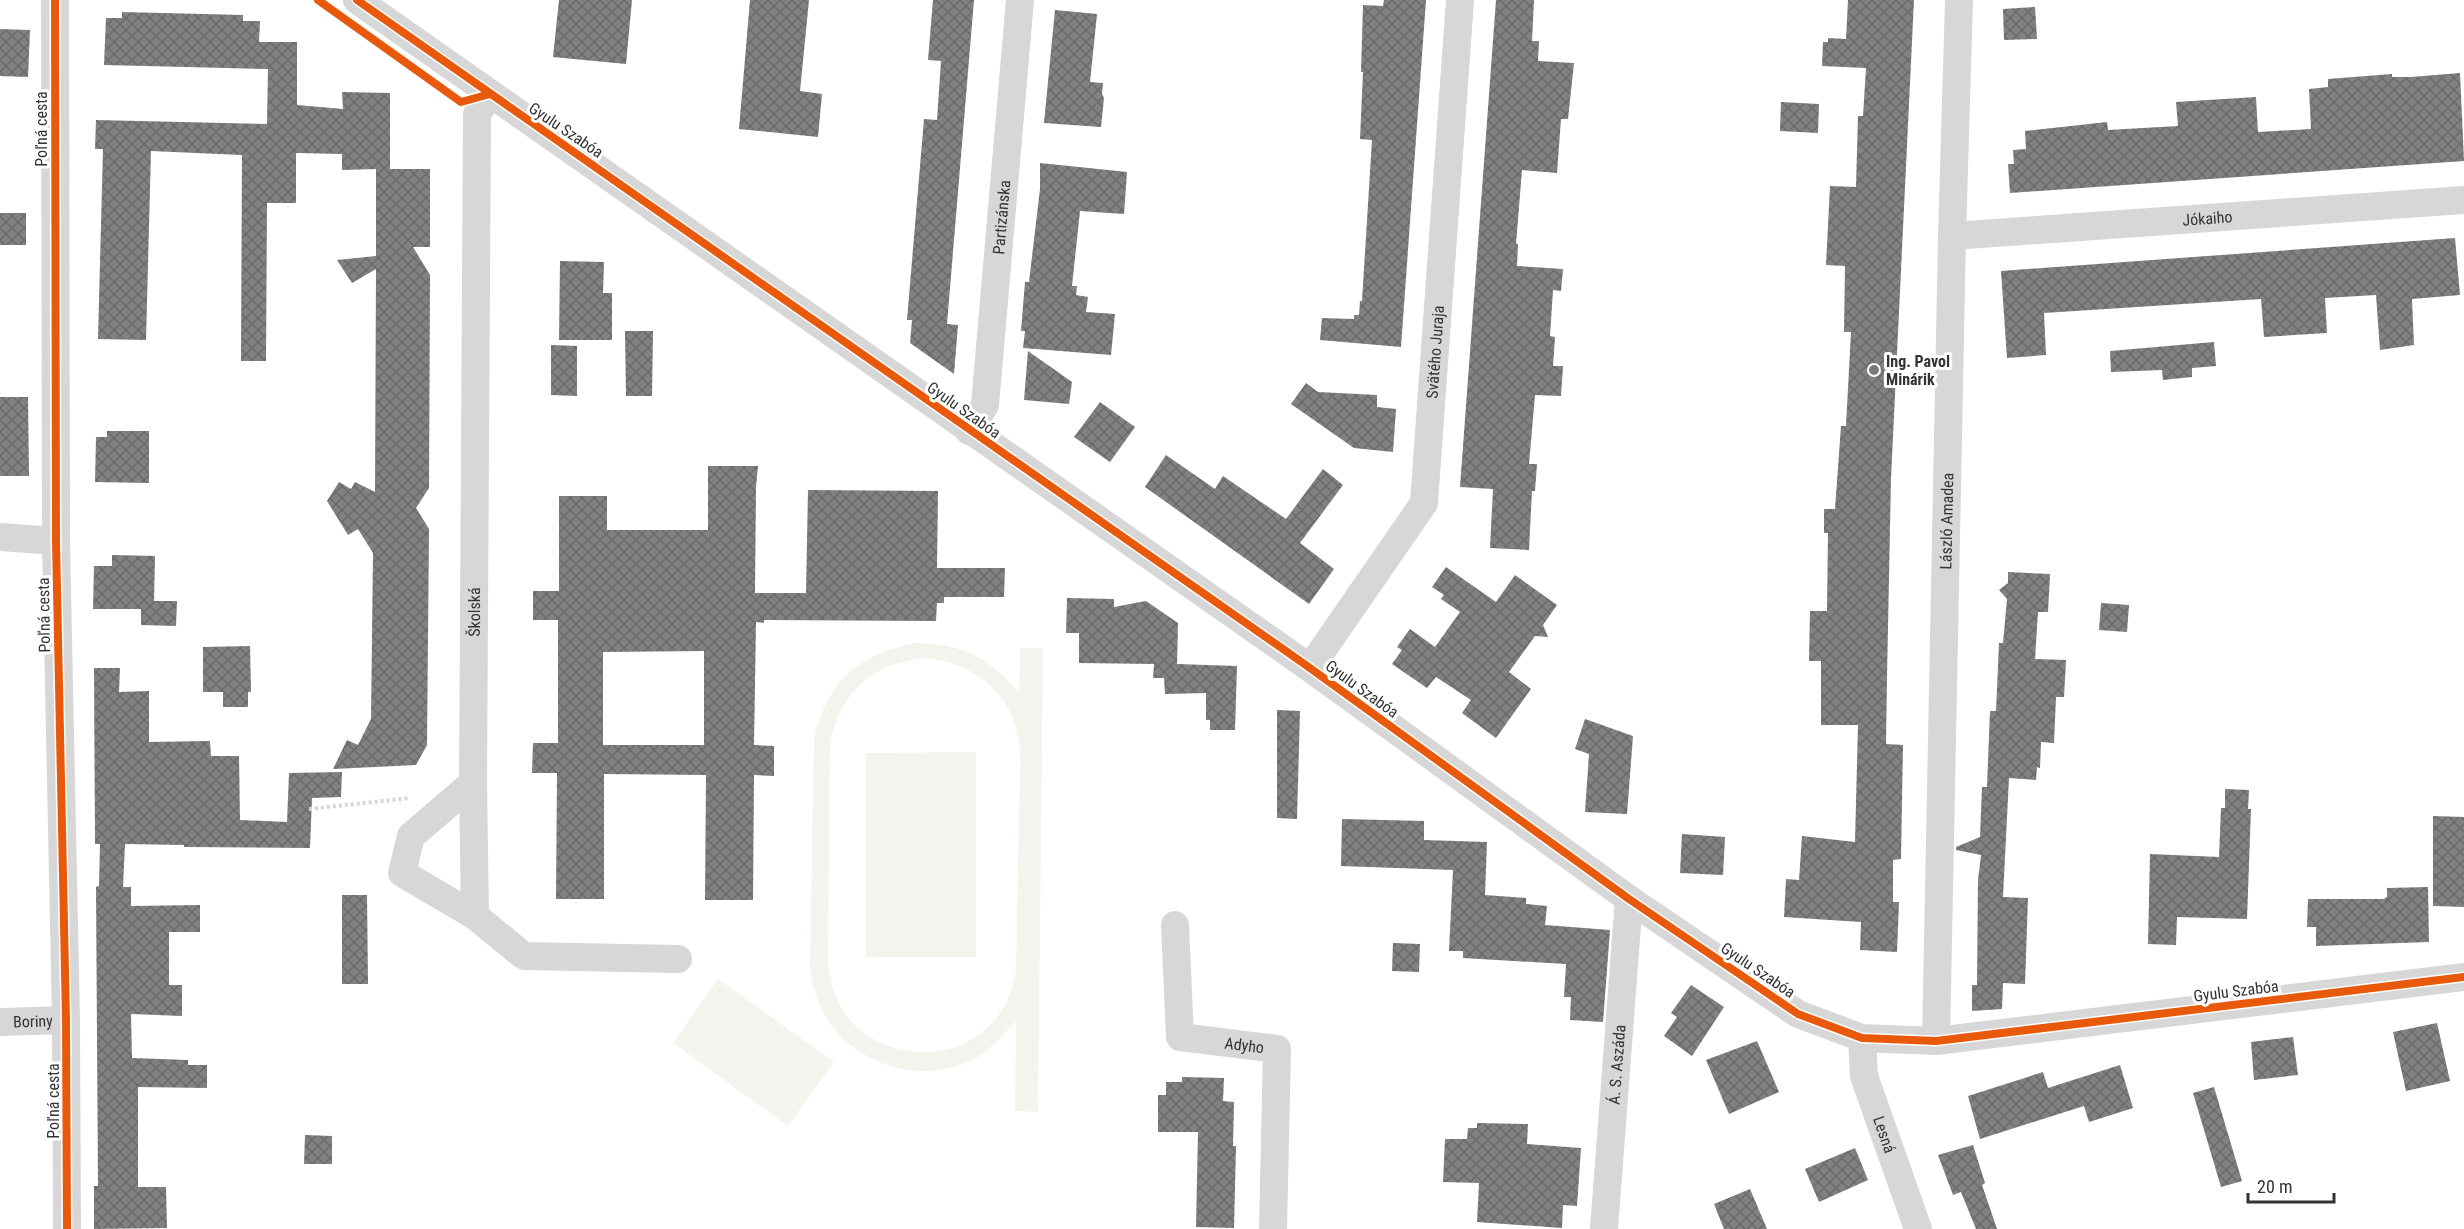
<svg xmlns="http://www.w3.org/2000/svg" width="2464" height="1229" font-family="'Roboto Condensed',sans-serif">
	<style>
		.pitch { fill: #f1f5ed; fill-rule: evenodd }
		.building { fill: url(#building-cross-hatch); fill-rule: evenodd }
		.lines { fill: none; stroke-linecap: round; stroke-linejoin: round }
		.path { stroke: #d6d6d6; stroke-width: 4; stroke-dasharray: 3 3; stroke-linecap: butt }
		.minor { stroke: #d7d7d7; stroke-width: 28 }
		.cycleway-casing { stroke: #fff; stroke-width: 11 }
		.cycleway { stroke: #e8590c; stroke-width: 8 }
		.poi-dot { fill: #7a7a7a; stroke: #fff; stroke-width: 2 }
		.labels { text-anchor: middle; dominant-baseline: central; stroke-width: 6; stroke-linejoin: round; paint-order: stroke }
		.street-label { font-size: 16px; fill: #333; stroke: #fff }
		.poi-label { font-size: 16px; font-weight: bold; fill: #333; stroke: #fff; text-anchor: start }
	</style>
	<defs>
		<pattern id="building-cross-hatch" width="8" height="8" patternUnits="userSpaceOnUse" patternTransform="scale(1.5)"><rect width="8" height="8" fill="#818181"/><path d="M0 0l8 8M0 8l8-8" fill="none" stroke="#6a6a6a"/></pattern>
	</defs>
	<rect width="100%" height="100%" fill="#fff"/>
	<!-- pitch -->
	<path class="pitch" d="M 915,643 C 963,644 989,657 1019,693 L 1020,648 L 1043,648 L 1038,1112 L 1015,1111 L 1016,1021 C 1003,1034 993,1048 976,1058 C 920,1088 847,1064 820,1006 C 814,993 812,980 810,966 L 814,739 C 827,682 858,654 915,643 ZM 924,658 C 963,662 998,680 1013,719 C 1025,748 1019,784 1019,814 C 1018,866 1017,918 1016,970 C 1014,982 1011,994 1005,1005 C 973,1064 889,1067 848,1018 C 836,1003 831,985 828,967 L 830,742 C 842,690 872,664 924,658 Z
		M 976,752 L 976,957 L 866,957 L 866,753 Z
		M 718,979 L 834,1062 L 788,1126 L 673,1043 Z"/>
	<!-- building -->
	<path class="building" d="M 559,0 L 632,0 L 626,64 L 553,57 Z
		M 750,0 L 809,0 L 800,91 L 822,94 L 818,137 L 739,129 Z
		M 933,0 L 974,0 L 947,324 L 958,325 L 954,374 L 910,343 L 912,320 L 907,320 L 924,119 L 937,120 L 941,61 L 928,60 Z
		M 1384,0 L 1426,0 L 1401,347 L 1320,340 L 1322,318 L 1354,319 L 1354,315 L 1359,315 L 1360,301 L 1362,301 L 1372,140 L 1360,139 L 1363,72 L 1361,72 L 1363,5 L 1383,6 Z
		M 1496,0 L 1534,0 L 1532,41 L 1539,41 L 1538,61 L 1574,63 L 1568,119 L 1561,119 L 1557,173 L 1522,170 L 1516,244 L 1518,244 L 1517,266 L 1563,269 L 1561,291 L 1553,290 L 1550,336 L 1555,337 L 1553,366 L 1563,366 L 1561,396 L 1535,395 L 1529,464 L 1537,464 L 1535,491 L 1532,491 L 1529,550 L 1490,548 L 1493,489 L 1460,487 Z
		M 1848,0 L 1914,0 L 1891,478 L 1887,677 L 1886,744 L 1903,745 L 1901,859 L 1893,860 L 1893,902 L 1899,902 L 1897,952 L 1860,950 L 1861,922 L 1784,917 L 1786,879 L 1799,880 L 1802,836 L 1855,842 L 1858,725 L 1821,725 L 1821,661 L 1809,661 L 1810,611 L 1827,611 L 1828,533 L 1824,533 L 1824,509 L 1835,509 L 1841,426 L 1846,426 L 1851,332 L 1844,332 L 1845,266 L 1826,265 L 1830,186 L 1856,187 L 1858,116 L 1863,116 L 1866,68 L 1822,66 L 1823,42 L 1828,42 L 1828,38 L 1846,39 Z
		M 2035,7 L 2037,39 L 2004,40 L 2003,9 Z
		M 1055,10 L 1097,14 L 1090,82 L 1103,83 L 1102,94 L 1104,98 L 1101,127 L 1044,123 Z
		M 122,12 L 243,15 L 243,21 L 260,21 L 259,42 L 297,42 L 297,105 L 343,109 L 342,92 L 390,93 L 390,169 L 386,169 L 430,169 L 430,247 L 413,247 L 430,275 L 429,488 L 416,508 L 429,529 L 427,745 L 416,765 L 333,769 L 347,740 L 358,745 L 371,719 L 373,553 L 358,529 L 348,535 L 327,501 L 339,482 L 351,489 L 355,482 L 375,492 L 376,269 L 352,283 L 337,260 L 376,256 L 376,169 L 342,170 L 342,154 L 296,153 L 296,203 L 267,203 L 266,361 L 241,361 L 242,155 L 151,151 L 146,340 L 98,339 L 103,149 L 95,149 L 96,120 L 267,124 L 268,69 L 104,65 L 106,18 L 122,18 Z
		M 0,29 L 30,30 L 28,77 L 0,76 Z
		M 2460,73 L 2464,161 L 2010,193 L 2008,164 L 2014,164 L 2013,150 L 2026,149 L 2025,131 L 2107,122 L 2108,130 L 2178,126 L 2176,102 L 2256,97 L 2258,132 L 2311,129 L 2309,89 L 2328,87 L 2328,79 L 2392,74 L 2392,77 L 2411,77 Z
		M 1781,102 L 1819,104 L 1818,133 L 1780,131 Z
		M 1040,163 L 1127,172 L 1124,214 L 1080,211 L 1072,286 L 1077,286 L 1076,295 L 1088,297 L 1086,312 L 1115,314 L 1111,355 L 1023,348 L 1025,331 L 1021,331 L 1025,282 L 1029,282 L 1040,189 Z
		M 0,213 L 26,213 L 26,245 L 0,245 Z
		M 2455,238 L 2460,295 L 2412,299 L 2414,345 L 2380,350 L 2376,295 L 2325,298 L 2327,333 L 2264,337 L 2261,299 L 2044,313 L 2046,355 L 2007,358 L 2001,271 Z
		M 560,261 L 604,262 L 603,293 L 612,293 L 612,340 L 559,340 Z
		M 625,331 L 653,331 L 652,396 L 626,396 Z
		M 2214,342 L 2216,366 L 2192,368 L 2192,377 L 2163,380 L 2162,370 L 2111,372 L 2110,351 Z
		M 551,345 L 577,346 L 577,396 L 551,395 Z
		M 1028,351 L 1072,382 L 1069,404 L 1024,400 Z
		M 1306,383 L 1318,392 L 1377,395 L 1377,407 L 1396,409 L 1393,452 L 1354,448 L 1291,404 Z
		M 0,397 L 28,397 L 29,476 L 0,476 Z
		M 1100,402 L 1135,427 L 1110,462 L 1074,437 Z
		M 107,431 L 149,431 L 149,483 L 95,482 L 96,437 L 107,437 Z
		M 1166,455 L 1215,489 L 1223,476 L 1286,519 L 1323,469 L 1343,485 L 1300,543 L 1334,569 L 1309,604 L 1145,487 Z
		M 708,466 L 758,466 L 756,487 L 755,593 L 806,593 L 808,490 L 938,491 L 937,568 L 1005,568 L 1004,597 L 944,597 L 944,603 L 937,603 L 936,621 L 764,620 L 764,623 L 756,622 L 754,745 L 774,746 L 774,776 L 754,775 L 753,900 L 705,900 L 706,775 L 604,774 L 604,899 L 556,899 L 557,773 L 532,773 L 533,743 L 558,743 L 558,620 L 533,620 L 533,591 L 559,591 L 559,496 L 607,496 L 607,530 L 708,530 ZM 704,651 L 704,745 L 603,745 L 603,652 Z
		M 112,555 L 155,556 L 154,601 L 177,601 L 176,626 L 141,625 L 141,609 L 93,609 L 94,566 L 112,566 Z
		M 1446,567 L 1496,602 L 1515,575 L 1557,605 L 1543,625 L 1548,637 L 1535,636 L 1509,672 L 1531,689 L 1496,738 L 1462,713 L 1471,700 L 1436,677 L 1427,688 L 1392,664 L 1402,650 L 1397,647 L 1410,629 L 1435,647 L 1460,612 L 1441,599 L 1444,595 L 1432,587 Z
		M 2008,572 L 2050,574 L 2048,612 L 2038,612 L 2035,659 L 2066,660 L 2064,697 L 2056,697 L 2054,743 L 2041,742 L 2040,768 L 2037,767 L 2036,780 L 2009,778 L 2003,897 L 2028,898 L 2025,984 L 2003,983 L 2002,1009 L 1972,1011 L 1972,985 L 1977,985 L 1978,880 L 1981,855 L 1956,850 L 1956,847 L 1980,837 L 1982,787 L 1987,787 L 1990,711 L 1996,711 L 1999,643 L 2003,643 L 2007,599 L 1999,590 L 2008,583 Z
		M 1067,598 L 1114,599 L 1114,607 L 1146,601 L 1178,623 L 1177,664 L 1237,666 L 1235,730 L 1210,730 L 1210,720 L 1206,720 L 1206,693 L 1165,694 L 1164,678 L 1153,678 L 1154,664 L 1079,663 L 1079,633 L 1066,633 Z
		M 2101,603 L 2129,605 L 2127,632 L 2099,630 Z
		M 250,646 L 251,692 L 248,692 L 248,707 L 223,707 L 223,692 L 203,692 L 203,647 Z
		M 94,668 L 120,668 L 119,692 L 149,691 L 149,742 L 210,741 L 211,756 L 239,756 L 240,820 L 287,822 L 289,773 L 342,772 L 341,797 L 312,798 L 310,848 L 184,847 L 184,845 L 125,844 L 123,887 L 131,887 L 131,906 L 200,905 L 200,932 L 169,932 L 169,985 L 182,985 L 182,1016 L 131,1014 L 132,1058 L 188,1060 L 188,1065 L 207,1065 L 207,1088 L 138,1087 L 138,1187 L 166,1187 L 167,1228 L 94,1229 L 94,1186 L 98,1186 L 96,887 L 99,886 L 100,844 L 95,844 Z
		M 1277,710 L 1300,711 L 1297,819 L 1277,818 Z
		M 1585,719 L 1633,736 L 1627,814 L 1585,812 L 1589,754 L 1575,749 Z
		M 2225,789 L 2249,790 L 2248,809 L 2251,809 L 2247,919 L 2177,917 L 2176,945 L 2148,944 L 2150,854 L 2219,857 L 2221,808 L 2225,808 Z
		M 2433,816 L 2464,817 L 2464,907 L 2433,906 Z
		M 1342,819 L 1424,821 L 1424,840 L 1487,842 L 1485,895 L 1526,898 L 1526,904 L 1547,906 L 1545,925 L 1610,930 L 1603,1022 L 1570,1020 L 1571,997 L 1564,997 L 1566,964 L 1463,958 L 1463,951 L 1449,951 L 1453,870 L 1341,866 Z
		M 1682,834 L 1725,837 L 1723,875 L 1680,873 Z
		M 2428,887 L 2429,942 L 2316,946 L 2316,927 L 2307,927 L 2308,899 L 2384,899 L 2387,897 L 2387,888 Z
		M 342,895 L 367,895 L 368,984 L 342,984 Z
		M 1393,943 L 1420,944 L 1419,972 L 1392,971 Z
		M 1691,985 L 1724,1007 L 1692,1056 L 1664,1036 L 1677,1017 L 1671,1013 Z
		M 2437,1023 L 2450,1081 L 2406,1091 L 2393,1032 Z
		M 2293,1037 L 2298,1075 L 2254,1080 L 2251,1042 Z
		M 1757,1041 L 1779,1092 L 1729,1114 L 1706,1060 Z
		M 2120,1065 L 2133,1108 L 2089,1122 L 2084,1106 L 1980,1139 L 1968,1096 L 2043,1072 L 2048,1088 Z
		M 1182,1077 L 1224,1078 L 1223,1101 L 1234,1102 L 1233,1146 L 1236,1146 L 1234,1228 L 1196,1227 L 1198,1132 L 1158,1132 L 1158,1095 L 1166,1095 L 1166,1082 L 1182,1082 Z
		M 2214,1087 L 2242,1181 L 2221,1187 L 2193,1093 Z
		M 1477,1123 L 1528,1124 L 1527,1144 L 1581,1148 L 1577,1206 L 1563,1205 L 1562,1228 L 1477,1222 L 1479,1183 L 1443,1182 L 1445,1139 L 1467,1139 L 1468,1128 L 1477,1128 Z
		M 305,1135 L 332,1136 L 332,1164 L 304,1164 Z
		M 1973,1145 L 1985,1183 L 1982,1185 L 1997,1229 L 1976,1229 L 1961,1192 L 1953,1195 L 1938,1155 Z
		M 1855,1148 L 1868,1180 L 1819,1202 L 1805,1169 Z
		M 1750,1189 L 1767,1229 L 1724,1229 L 1714,1204 Z"/>
	<g class="lines">
		<!-- path -->
		<path class="path" d="M 309,809 L 410,798"/>
		<!-- minor -->
		<g class="minor">
			<path d="M 55,0 L 56,541 L 66,1020 L 67,1229"/>
			<path d="M 357,0 L 1310,668 L 1629,899 L 1798,1014 L 1862,1038 L 1936,1041 L 2464,977"/>
			<path id="s1" d="M 1952,236 L 2464,200"/>
			<path id="s2" d="M 969,431 L 985,405 L 1020,0"/>
			<path d="M 0,537 L 56,541"/>
			<path id="s3" d="M 1310,668 L 1424,503 L 1460,0"/>
			<path d="M 473,783 L 411,836 L 402,873 L 475,916 L 524,956 L 678,959"/>
			<path id="s4" d="M 475,916 L 473,783 L 477,114 L 490,94"/>
			<path id="s5" d="M 1175,925 L 1180,1037 L 1277,1049 L 1273,1229"/>
			<path id="s6" d="M 0,1022 L 66,1020"/>
			<path id="s7" d="M 1862,1038 L 1864,1076 L 1918,1229"/>
			<path id="s8" d="M 1936,1041 L 1952,236 L 1959,0"/>
			<path id="s9" d="M 1604,1229 L 1629,899"/>
		</g>
		<defs>
			<path id="cycleway" d="M 55,0 L 56,541 L 66,1020 L 67,1229
				M 318,0 L 461,102 L 490,94
				M 357,0 L 1310,668 L 1629,899 L 1798,1014 L 1862,1038 L 1936,1041 L 2464,977"/>
		</defs>
		<!-- cycleway casing -->
		<use href="#cycleway" class="cycleway-casing"/>
		<!-- cycleway -->
		<use href="#cycleway" class="cycleway"/>
	</g>
	<!-- markers -->
	<circle class="poi-dot" cx="1874" cy="370" r="6"/>
	<g class="labels">
		<!-- street labels -->
		<g class="street-label">
			<text transform="translate(41 129) rotate(-90)">Poľná cesta</text>
			<text transform="translate(566 130) rotate(34)">Gyulu Szabóa</text>
			<text stroke="none"><textPath href="#s2" startOffset="219">Partizánska</textPath></text>
			<text stroke="none"><textPath href="#s1" startOffset="256">Jókaiho</textPath></text>
			<text stroke="none"><textPath href="#s3" startOffset="352">Svätého Juraja</textPath></text>
			<text transform="translate(964 410) rotate(35)">Gyulu Szabóa</text>
			<text stroke="none"><textPath href="#s8" startOffset="520">László Amadea</textPath></text>
			<text stroke="none"><textPath href="#s4" startOffset="304">Školská</textPath></text>
			<text transform="translate(44 615) rotate(-91)">Poľná cesta</text>
			<text transform="translate(1362 689) rotate(36)">Gyulu Szabóa</text>
			<text transform="translate(1758 970) rotate(34)">Gyulu Szabóa</text>
			<text transform="translate(2236 991) rotate(-7)">Gyulu Szabóa</text>
			<text stroke="none"><textPath href="#s6" startOffset="33">Boriny</textPath></text>
			<text stroke="none"><textPath href="#s5" startOffset="177">Adyho</textPath></text>
			<text stroke="none"><textPath href="#s9" startOffset="165">Á. S. Aszáda</textPath></text>
			<text transform="translate(53 1101) rotate(-90)">Poľná cesta</text>
			<text stroke="none"><textPath href="#s7" startOffset="100">Lesná</textPath></text>
		</g>
		<!-- poi labels -->
		<g class="poi-label">
			<text x="1886" y="361">Ing. Pavol<tspan x="1886" dy="18">Minárik</tspan></text>
		</g>
	</g>
	<!-- scale -->
	<path d="M2248 1193v9h86v-9" fill="none" stroke="#333333" stroke-width="3"/>
	<text x="2257" y="1193" font-size="18" fill="#333333" stroke="#ffffff" stroke-width="4.5" paint-order="stroke">20 m</text>
</svg>
